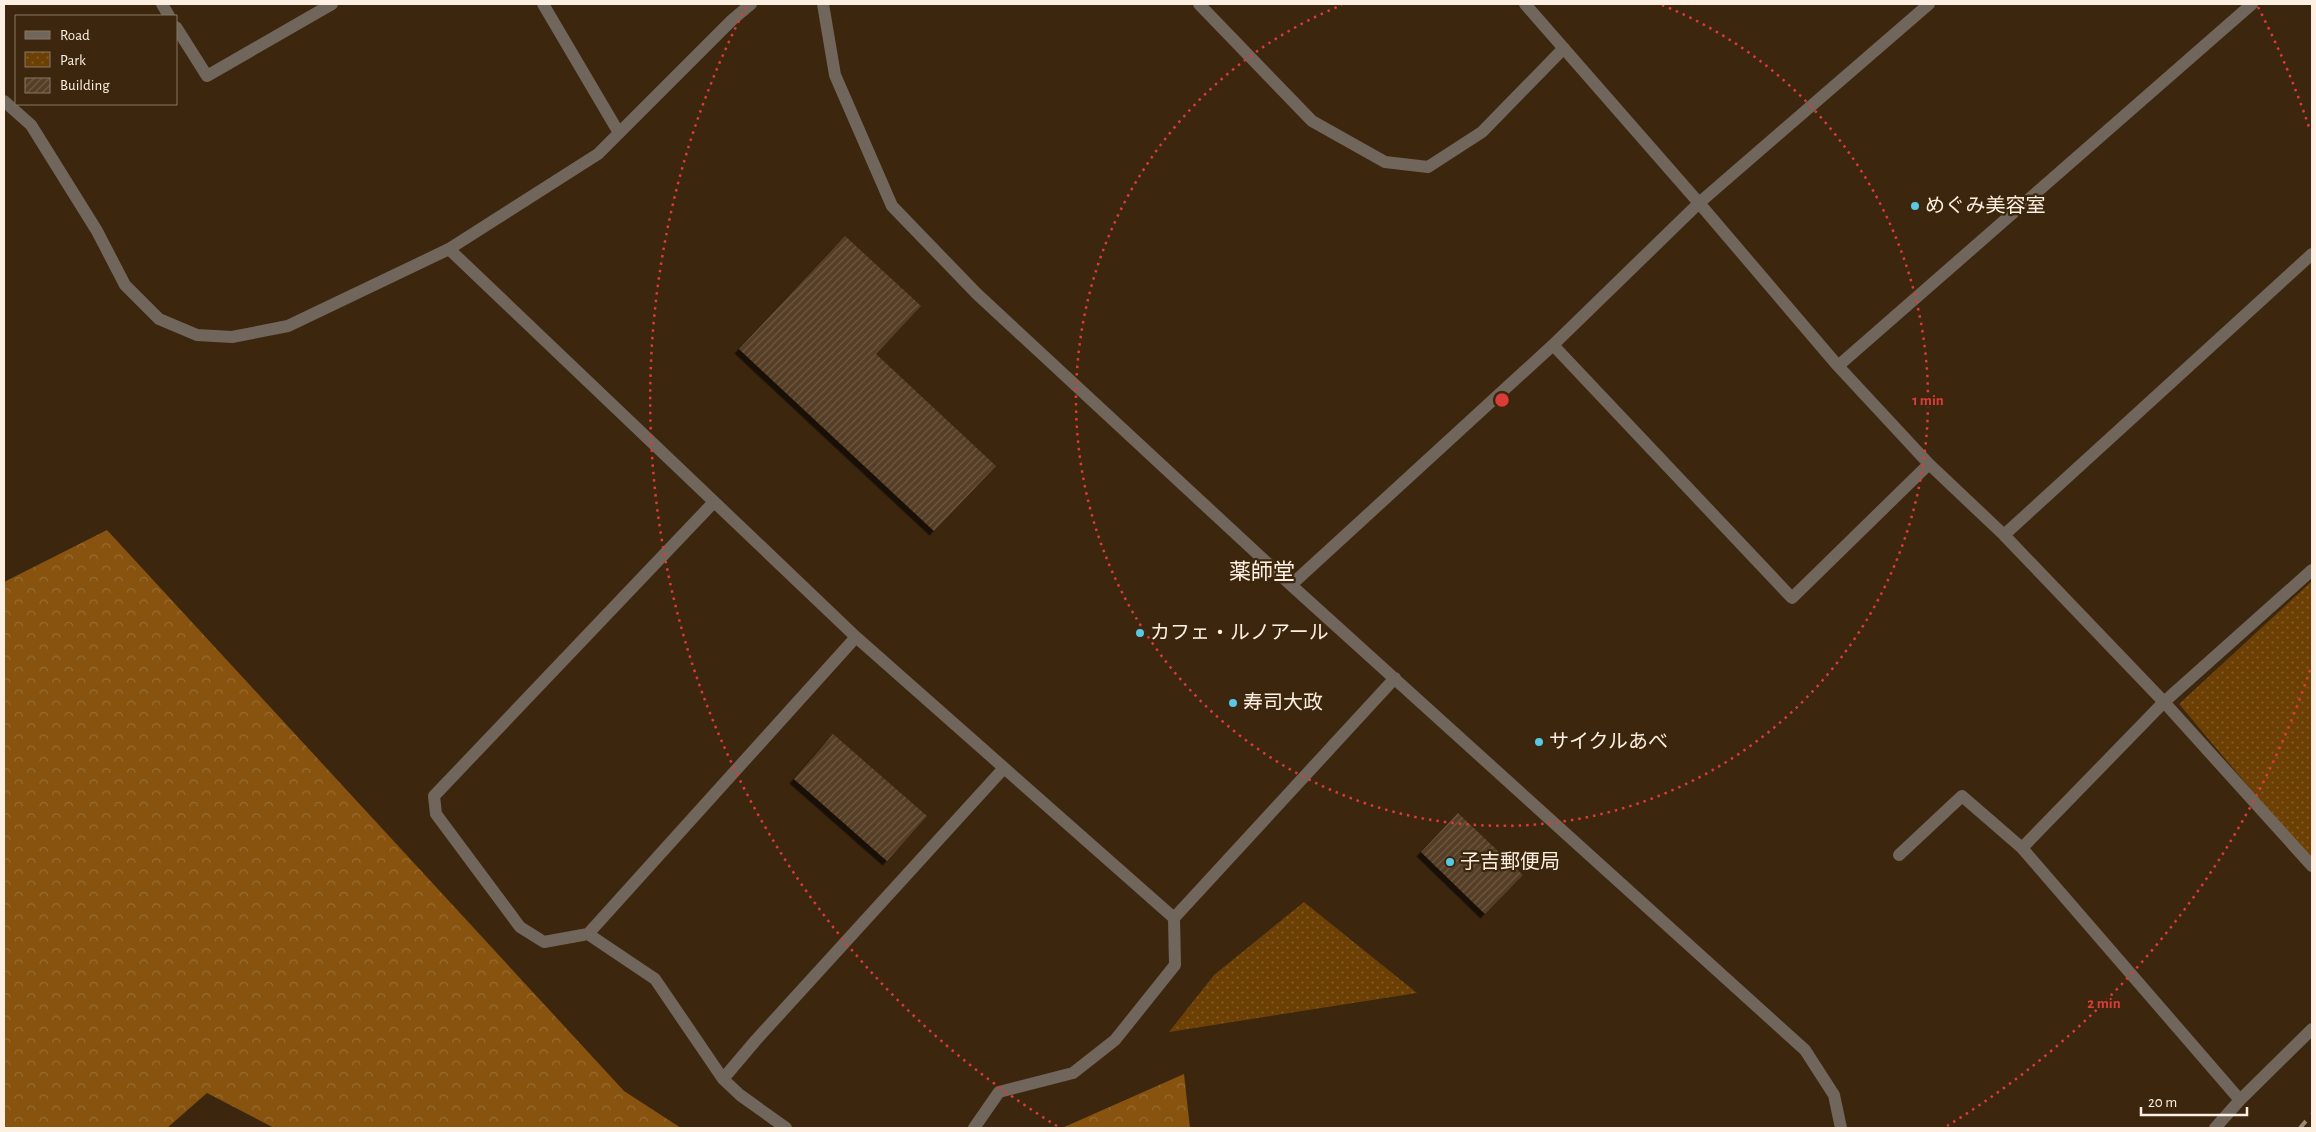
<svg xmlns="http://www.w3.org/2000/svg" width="2316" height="1132" font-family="'Alegreya Sans','Noto Sans JP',sans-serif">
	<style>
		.forest { fill: url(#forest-crowns) }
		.park { fill: url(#park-dots) }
		.building { fill: url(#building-hatch); filter: url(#shadow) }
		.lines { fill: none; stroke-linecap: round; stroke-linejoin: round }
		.minor { stroke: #71665b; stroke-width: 12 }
		.rail { stroke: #9c8a77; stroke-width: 4; stroke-dasharray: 9 9; stroke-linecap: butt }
		.ring { fill: none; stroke: #da3c3a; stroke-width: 2.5; stroke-dasharray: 2.5 5 }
		.poi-dot { fill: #58c8e4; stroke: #3c260e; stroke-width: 2 }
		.labels { text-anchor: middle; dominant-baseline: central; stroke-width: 4.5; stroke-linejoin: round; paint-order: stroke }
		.poi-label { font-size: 20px; fill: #fdefe1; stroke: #3c260e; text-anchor: start }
		.quarter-label { font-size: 22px; fill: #fdefe1; stroke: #3c260e }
		.centre { fill: #da3c3a; stroke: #3c260e; stroke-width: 2.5 }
		.ring-label { font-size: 15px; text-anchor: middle; font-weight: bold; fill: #da3c3a; stroke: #3c260e; stroke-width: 4.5; stroke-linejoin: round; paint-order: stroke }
	</style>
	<defs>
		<pattern id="forest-crowns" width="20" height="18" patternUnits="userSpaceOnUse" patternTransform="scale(1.25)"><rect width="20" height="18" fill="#87530f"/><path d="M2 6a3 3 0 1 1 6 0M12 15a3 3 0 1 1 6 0" fill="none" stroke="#996c32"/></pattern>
		<pattern id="park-dots" width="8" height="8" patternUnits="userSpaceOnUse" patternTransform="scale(1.25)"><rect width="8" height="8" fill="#6c4005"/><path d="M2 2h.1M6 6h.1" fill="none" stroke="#825c29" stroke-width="1.8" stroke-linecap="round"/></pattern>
		<pattern id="building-hatch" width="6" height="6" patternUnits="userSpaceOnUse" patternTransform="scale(1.25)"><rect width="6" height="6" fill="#553e26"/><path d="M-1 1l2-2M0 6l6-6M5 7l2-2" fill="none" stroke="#6e5a45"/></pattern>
		<filter id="shadow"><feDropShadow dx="-4.5" dy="4.5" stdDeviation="0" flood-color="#0009"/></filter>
	</defs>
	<rect width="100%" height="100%" fill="#3c260e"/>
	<!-- forest -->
	<path class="forest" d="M 107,530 L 624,1091 L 681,1128 L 274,1128 L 207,1093 L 167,1128 L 4,1128 L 4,582 Z
		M 1184,1074 L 1190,1128 L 1062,1128 Z"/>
	<!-- park -->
	<path class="park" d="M 2312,581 L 2312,862 L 2179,704 Z
		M 1304,902 L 1417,993 L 1169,1032 L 1214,975 Z"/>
	<!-- building -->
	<path class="building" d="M 845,236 L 921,306 L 876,354 L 996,466 L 934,531 L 739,349 Z
		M 833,734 L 927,816 L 887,861 L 794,779 Z
		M 1458,813 L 1523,875 L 1485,914 L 1421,852 Z"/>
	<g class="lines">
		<!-- minor -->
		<path class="minor" d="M 162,4 L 169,16
			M 543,4 L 619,133
			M 823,4 L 835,75 L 892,206 L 977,294 L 1291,585 L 1805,1050 L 1834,1095 L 1841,1128
			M 1199,4 L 1312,121 L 1385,162 L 1428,167 L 1482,132 L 1564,48
			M 1525,4 L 1699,203 L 1838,366 L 1929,464 L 2004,535 L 2164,702 L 2312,866
			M 176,27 L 207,76 L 332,4
			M 4,101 L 31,125 L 97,231 L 125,285 L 159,319 L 197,335 L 232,337 L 288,326 L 449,249 L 598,154 L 732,20 L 751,4
			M 449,249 L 856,637 L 1174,918 L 1395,678
			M 1553,345 L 1792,598 L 1929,464
			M 1838,366 L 2252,4
			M 714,502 L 434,796 L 436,814 L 520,927 L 544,942 L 588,934 L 856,637
			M 2004,535 L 2312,254
			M 2312,570 L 2164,702 L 2022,848 L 2240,1100 L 2312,1029
			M 1291,585 L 1553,345 L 1699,203 L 1929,4
			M 1899,855 L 1962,796 L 2022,848
			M 588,934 L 655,979 L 723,1079 L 740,1095 L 786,1128
			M 723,1079 L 756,1040 L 1004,768
			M 974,1128 L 999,1092 L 1073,1073 L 1115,1040 L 1175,965 L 1174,918
			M 2215,1128 L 2240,1100"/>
		<!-- rail -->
		<path class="rail" d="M 2300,1128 L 2312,1114"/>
	</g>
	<!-- distance rings -->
	<g class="ring">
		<path d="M1662 5A426 426 0 1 1 1342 5"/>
		<path d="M2310 670A852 852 0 0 1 1947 1126M1057 1126A852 852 0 0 1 746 7M2258 7A852 852 0 0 1 2310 130"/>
	</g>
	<!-- markers -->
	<g class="poi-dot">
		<circle cx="1915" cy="206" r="5"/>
		<circle cx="1140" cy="633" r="5"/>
		<circle cx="1233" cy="703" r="5"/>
		<circle cx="1539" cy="742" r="5"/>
		<circle cx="1450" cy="862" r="5"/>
	</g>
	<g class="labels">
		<!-- poi labels -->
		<g class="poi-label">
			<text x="1925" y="206">めぐみ美容室</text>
			<text x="1150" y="633">カフェ・ルノアール</text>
			<text x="1243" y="703">寿司大政</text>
			<text x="1549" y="742">サイクルあべ</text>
			<text x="1460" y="862">子吉郵便局</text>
		</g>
		<!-- quarter labels -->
		<g class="quarter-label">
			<text x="1262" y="572">薬師堂</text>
		</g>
	</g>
	<circle cx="1502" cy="400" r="8" class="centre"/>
	<g class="ring-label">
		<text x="1928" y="405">1 min</text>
		<text x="2104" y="1008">2 min</text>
	</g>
	<!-- border -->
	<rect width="2316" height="1132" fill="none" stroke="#fdefe1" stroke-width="10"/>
	<!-- legend -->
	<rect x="15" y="15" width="162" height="90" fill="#3c260e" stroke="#897662"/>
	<rect x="25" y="31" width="25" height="8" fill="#71665b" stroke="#897662"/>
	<text x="60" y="40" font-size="15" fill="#fdefe1">Road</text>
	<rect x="25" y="52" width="25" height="15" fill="url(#park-dots)" stroke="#897662"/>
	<text x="60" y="65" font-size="15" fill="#fdefe1">Park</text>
	<rect x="25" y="78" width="25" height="15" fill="url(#building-hatch)" stroke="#897662"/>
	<text x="60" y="90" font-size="15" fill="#fdefe1">Building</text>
	<!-- scale -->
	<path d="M2141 1107v8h106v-8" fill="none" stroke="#fdefe1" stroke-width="2.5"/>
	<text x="2148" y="1107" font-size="15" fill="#fdefe1" stroke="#3c260e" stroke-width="4" paint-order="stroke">20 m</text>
</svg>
